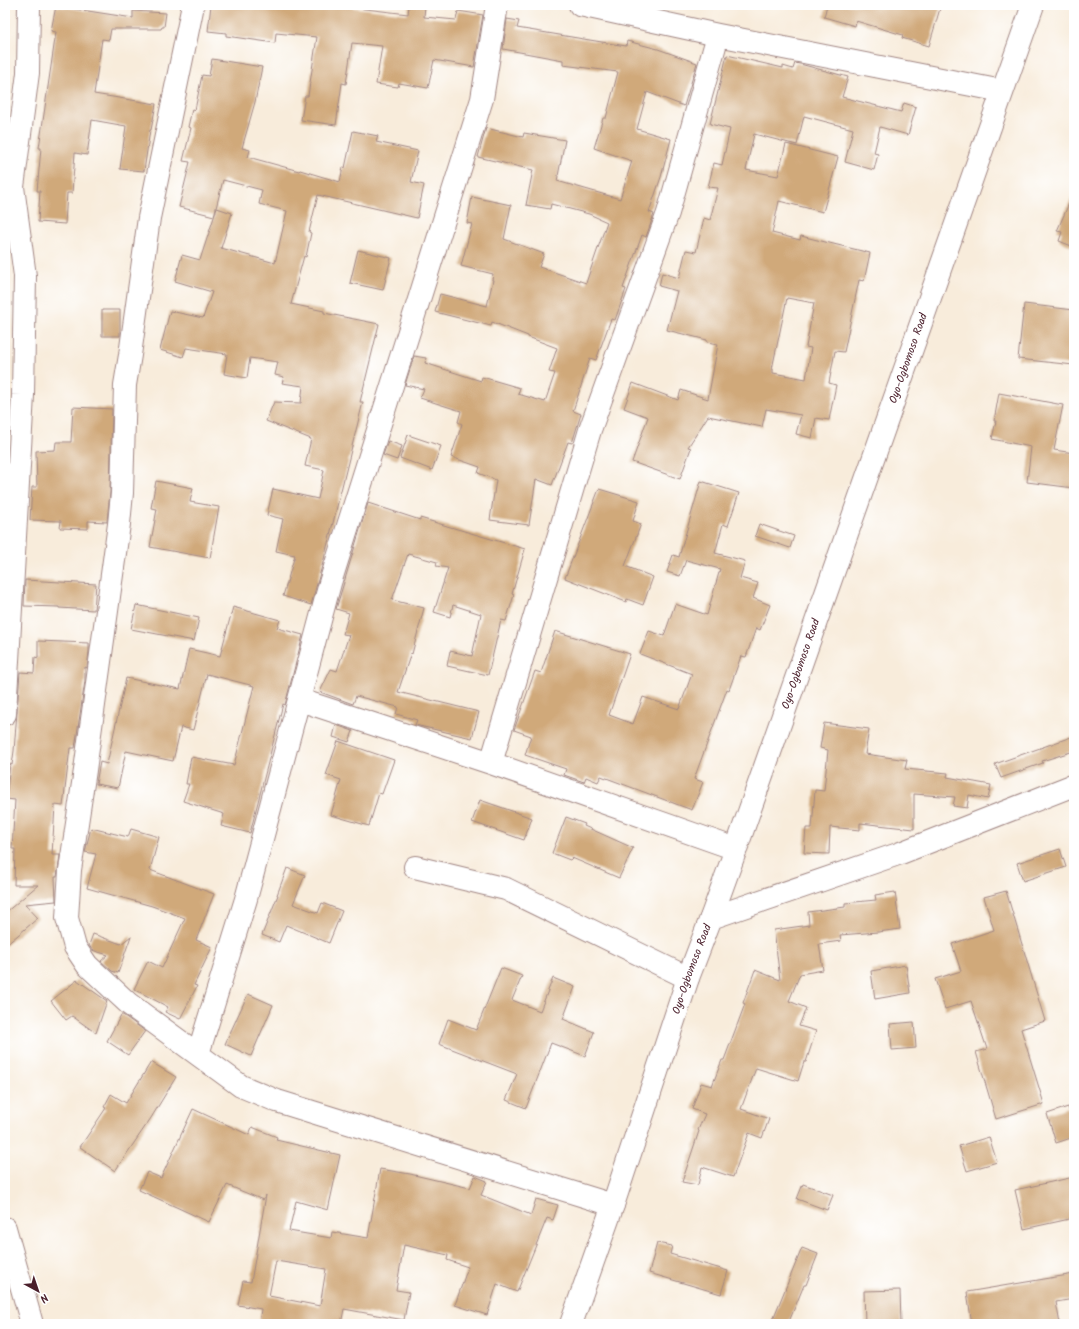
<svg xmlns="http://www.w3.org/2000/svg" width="1079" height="1329" font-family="Kalam,sans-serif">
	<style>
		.building { fill: #d0a97a; fill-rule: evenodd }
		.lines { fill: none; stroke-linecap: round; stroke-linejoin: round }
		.minor-casing { stroke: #a18683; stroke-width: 24 }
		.highway-casing { stroke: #a18683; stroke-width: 24 }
		.minor { stroke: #fff; stroke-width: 22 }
		.highway { stroke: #fff; stroke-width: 22 }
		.labels { text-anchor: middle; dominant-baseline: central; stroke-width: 4; stroke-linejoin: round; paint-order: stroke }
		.street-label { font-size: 11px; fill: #4a1f2b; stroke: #fff }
	</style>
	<rect width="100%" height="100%" fill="#fff"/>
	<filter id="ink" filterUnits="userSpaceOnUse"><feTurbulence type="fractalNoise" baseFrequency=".025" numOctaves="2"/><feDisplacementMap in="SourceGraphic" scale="8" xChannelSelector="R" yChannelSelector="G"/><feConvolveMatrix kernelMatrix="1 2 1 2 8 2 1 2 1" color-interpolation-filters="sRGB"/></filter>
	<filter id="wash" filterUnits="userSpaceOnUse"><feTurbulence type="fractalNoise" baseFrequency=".012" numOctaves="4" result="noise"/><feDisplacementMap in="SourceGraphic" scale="16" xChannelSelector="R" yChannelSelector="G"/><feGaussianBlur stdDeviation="0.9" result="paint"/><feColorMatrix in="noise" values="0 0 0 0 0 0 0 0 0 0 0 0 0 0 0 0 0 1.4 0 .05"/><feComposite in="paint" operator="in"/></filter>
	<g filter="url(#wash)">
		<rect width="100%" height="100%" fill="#f8ecdb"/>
		<g id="blocks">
			<!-- building -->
			<path class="building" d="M 211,5 L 331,5 L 408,14 L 409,5 L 425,5 L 424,17 L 456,20 L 458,11 L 483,15 L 474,67 L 434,60 L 428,88 L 399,83 L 398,87 L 376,84 L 382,46 L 352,43 L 346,84 L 342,83 L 336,125 L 301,120 L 305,96 L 308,96 L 317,37 L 276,33 L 275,43 L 226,36 L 226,33 L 208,31 Z
				M 827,5 L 941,5 L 929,46 L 902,38 L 903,35 L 856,21 L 855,26 L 824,17 Z
				M 56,6 L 133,18 L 133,11 L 166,13 L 164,27 L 162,27 L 161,29 L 111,29 L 109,40 L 102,39 L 94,94 L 156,104 L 151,130 L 150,130 L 144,171 L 120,169 L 126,126 L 92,120 L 87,155 L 75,153 L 72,193 L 67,193 L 65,224 L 38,222 L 40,191 L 37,191 L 41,148 L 39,148 L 56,32 L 51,31 Z
				M 507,19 L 519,21 L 517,28 L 626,46 L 627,41 L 658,49 L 697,63 L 684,106 L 647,92 L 637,129 L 671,139 L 661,177 L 649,212 L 654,214 L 646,237 L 642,235 L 623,288 L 626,289 L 615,320 L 611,319 L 596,360 L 590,358 L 573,411 L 581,414 L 572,443 L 568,442 L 552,485 L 536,479 L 529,525 L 490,520 L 496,480 L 478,473 L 480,467 L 451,457 L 462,424 L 458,422 L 461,411 L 420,398 L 424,389 L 405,385 L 414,356 L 426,358 L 425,363 L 481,381 L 482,377 L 520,388 L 518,394 L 545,402 L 555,373 L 549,372 L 557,348 L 528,337 L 528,336 L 492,322 L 491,326 L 435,312 L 440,294 L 487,306 L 493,280 L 492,280 L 493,274 L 461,266 L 472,224 L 467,223 L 472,197 L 511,205 L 504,239 L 544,254 L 539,267 L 586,283 L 607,222 L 589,214 L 551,204 L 550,209 L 526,205 L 533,170 L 478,157 L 486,128 L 523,137 L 524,133 L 565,140 L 557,181 L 620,199 L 632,161 L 594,148 L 603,118 L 606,118 L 618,72 L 563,65 L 563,60 L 503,49 Z
				M 727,55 L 783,68 L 783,66 L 793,69 L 795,63 L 800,64 L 848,77 L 842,97 L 901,112 L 904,103 L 916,107 L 908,135 L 880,127 L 874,153 L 878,154 L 874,170 L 845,162 L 853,129 L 804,116 L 797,145 L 754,134 L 746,170 L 778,176 L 786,144 L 838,157 L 823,212 L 779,201 L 772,233 L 800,240 L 801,236 L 870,253 L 864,281 L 859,280 L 844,352 L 835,351 L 829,383 L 836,385 L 829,420 L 816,418 L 812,438 L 796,434 L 801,415 L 766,409 L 762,427 L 708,416 L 688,447 L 691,448 L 680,479 L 632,462 L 648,417 L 624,408 L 633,383 L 678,400 L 681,390 L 708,399 L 718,344 L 707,342 L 707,340 L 667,330 L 677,291 L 659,286 L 662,273 L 679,278 L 686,250 L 696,252 L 704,218 L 710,220 L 718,188 L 708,187 L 714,163 L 722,165 L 730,129 L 710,124 ZM 787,298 L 814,303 L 806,347 L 811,348 L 806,379 L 773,373 L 773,369 L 772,369 Z
				M 212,59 L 262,67 L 255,102 L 242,148 L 250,150 L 248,157 L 299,171 L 300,170 L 340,182 L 343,167 L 345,168 L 353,131 L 378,136 L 376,142 L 418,151 L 411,182 L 424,185 L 417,218 L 318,195 L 309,232 L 311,233 L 306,257 L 304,256 L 291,304 L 324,311 L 324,313 L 379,324 L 360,402 L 363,402 L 324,559 L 311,605 L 283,596 L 295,555 L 276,551 L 283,519 L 267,515 L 273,489 L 318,499 L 324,470 L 305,466 L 311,439 L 266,421 L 274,402 L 301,403 L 303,386 L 282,383 L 284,377 L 275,375 L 278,362 L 250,358 L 247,378 L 224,374 L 227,354 L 186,348 L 183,357 L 160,350 L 170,311 L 203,318 L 212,292 L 175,281 L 182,255 L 200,260 L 217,208 L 232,213 L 221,248 L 275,263 L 287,211 L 259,204 L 262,190 L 223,180 L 214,216 L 179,207 L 190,162 L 183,161 L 191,128 L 188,127 L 192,109 L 195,110 L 202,75 L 209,76 Z
				M 1074,192 L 1074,247 L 1059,241 L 1062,232 L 1057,231 Z
				M 358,250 L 391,258 L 383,290 L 350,283 Z
				M 1024,304 L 1074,310 L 1074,365 L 1018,359 Z
				M 102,310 L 120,310 L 120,336 L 102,336 Z
				M 999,393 L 1063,405 L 1054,450 L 1074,453 L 1074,488 L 1027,482 L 1031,447 L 992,439 L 996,421 L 994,421 Z
				M 73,407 L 112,409 L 110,492 L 107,522 L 88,521 L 88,529 L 60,528 L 61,521 L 30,520 L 32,487 L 37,487 L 36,451 L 55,450 L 56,442 L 71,442 Z
				M 408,435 L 441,446 L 432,470 L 400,458 Z
				M 388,441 L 402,446 L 397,460 L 383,455 Z
				M 156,481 L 193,488 L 190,502 L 219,507 L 210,558 L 150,547 L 157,509 L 151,508 Z
				M 701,481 L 739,493 L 728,526 L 723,524 L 715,553 L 745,561 L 740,578 L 758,583 L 753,598 L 770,605 L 760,630 L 756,628 L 746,657 L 741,656 L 729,690 L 727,689 L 694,779 L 703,782 L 692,810 L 601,776 L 598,782 L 586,777 L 584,782 L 564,775 L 566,769 L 525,755 L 531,736 L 514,730 L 535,671 L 541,673 L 555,631 L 630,654 L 609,715 L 633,724 L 643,697 L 679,709 L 692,674 L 640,654 L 649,631 L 664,636 L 675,604 L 707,615 L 720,569 L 686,560 L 680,576 L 667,572 L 673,555 L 679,557 Z
				M 599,489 L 639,501 L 633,521 L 641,524 L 625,566 L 653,577 L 643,605 L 627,599 L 626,602 L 565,578 Z
				M 368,503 L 420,520 L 420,518 L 525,549 L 512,594 L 514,595 L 506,621 L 501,620 L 488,675 L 447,666 L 450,651 L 472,656 L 481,614 L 453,605 L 450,617 L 434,612 L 448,568 L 436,566 L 437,562 L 408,554 L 392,600 L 424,608 L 412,654 L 411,653 L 398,692 L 479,712 L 472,738 L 415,725 L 417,720 L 396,714 L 398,707 L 356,696 L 353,704 L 320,692 L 331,669 L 337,671 L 349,635 L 343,634 L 349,613 L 336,609 Z
				M 759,524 L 794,536 L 790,548 L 755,536 Z
				M 25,580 L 96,584 L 94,610 L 59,608 L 59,607 L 24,606 Z
				M 136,605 L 199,618 L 194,641 L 131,629 Z
				M 233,607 L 280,620 L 277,628 L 303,635 L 285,705 L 283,704 L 250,833 L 221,826 L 224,814 L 183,801 L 189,784 L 186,784 L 191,757 L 234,765 L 254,686 L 207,674 L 193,730 L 181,727 L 173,761 L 126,751 L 118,788 L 96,784 L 100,762 L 107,764 L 126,678 L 180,689 L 189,649 L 220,656 Z
				M 38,641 L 89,643 L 89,652 L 87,668 L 85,667 L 85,681 L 75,748 L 70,748 L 63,806 L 55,805 L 52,855 L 60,855 L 57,877 L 55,877 L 56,901 L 25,904 L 38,918 L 5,946 L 5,913 L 38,885 L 14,885 L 15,849 L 12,849 L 15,800 L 6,799 L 10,764 L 12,765 L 14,751 L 20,672 L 34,673 L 35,657 L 38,658 Z
				M 824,723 L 869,729 L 865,754 L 907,760 L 905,769 L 948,773 L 947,777 L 991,785 L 988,799 L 969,795 L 967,808 L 953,806 L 955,797 L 914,794 L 914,829 L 860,823 L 860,830 L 830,827 L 829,854 L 804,853 L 806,828 L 812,828 L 815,790 L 824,791 L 828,750 L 820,748 Z
				M 336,725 L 353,731 L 349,742 L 333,737 Z
				M 1074,736 L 1074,751 L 1042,761 L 1043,763 L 1001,778 L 995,764 Z
				M 338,741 L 394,760 L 382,794 L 379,793 L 369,826 L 331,815 L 341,780 L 326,775 Z
				M 480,800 L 532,818 L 524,840 L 472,822 Z
				M 566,817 L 585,824 L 584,826 L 633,848 L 619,878 L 572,858 L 570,860 L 552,853 Z
				M 91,828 L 128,837 L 131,829 L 159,837 L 150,870 L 214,894 L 196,940 L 212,947 L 194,985 L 197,986 L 180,1019 L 165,1012 L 168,1007 L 134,989 L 148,961 L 162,968 L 185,918 L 152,906 L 87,888 L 96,854 L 85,852 Z
				M 1060,849 L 1066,867 L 1023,881 L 1017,863 Z
				M 287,868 L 305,875 L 293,904 L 318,913 L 322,903 L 342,911 L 329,943 L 286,925 L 279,942 L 262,935 L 278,895 L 277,895 Z
				M 1006,891 L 1045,1021 L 1021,1029 L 1044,1104 L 996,1119 L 976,1052 L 987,1049 L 971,1001 L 945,1009 L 935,979 L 961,971 L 952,944 L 994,930 L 984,897 Z
				M 895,892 L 900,929 L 878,932 L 840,935 L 841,941 L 819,944 L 823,970 L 800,974 L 789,1001 L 806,1008 L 799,1026 L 816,1031 L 806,1062 L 804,1062 L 798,1081 L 756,1068 L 741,1109 L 769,1119 L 762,1138 L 749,1133 L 733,1177 L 702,1167 L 698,1185 L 682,1182 L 699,1131 L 698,1130 L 705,1114 L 692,1109 L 701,1083 L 712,1086 L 722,1060 L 724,1060 L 745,1004 L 743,1003 L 755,970 L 780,980 L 774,930 L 809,925 L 808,912 L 845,907 L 845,903 L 876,900 L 875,895 Z
				M 93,934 L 121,944 L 131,936 L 118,973 L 112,971 L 101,961 L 108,955 L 92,950 L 89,945 Z
				M 906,965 L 910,993 L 875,999 L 871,971 Z
				M 501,968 L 522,976 L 512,1000 L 540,1011 L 553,978 L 575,987 L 563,1019 L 594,1032 L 585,1056 L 551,1043 L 526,1108 L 506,1100 L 517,1074 L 439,1044 L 448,1019 L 476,1030 Z
				M 77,980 L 107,1001 L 96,1033 L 72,1016 L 66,1020 L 51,1001 Z
				M 248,994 L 273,1005 L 251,1056 L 225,1044 Z
				M 121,1015 L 123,1015 L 145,1031 L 128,1055 L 107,1041 Z
				M 914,1022 L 916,1048 L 892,1050 L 890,1024 Z
				M 151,1062 L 176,1077 L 151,1118 L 115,1171 L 80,1147 L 106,1108 L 104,1107 L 111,1094 L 126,1103 Z
				M 1068,1107 L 1074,1125 L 1074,1137 L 1056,1143 L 1047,1114 Z
				M 193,1109 L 249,1135 L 252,1127 L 277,1137 L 276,1140 L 340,1155 L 328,1210 L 296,1201 L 289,1231 L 331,1238 L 332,1232 L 368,1238 L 380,1169 L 410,1174 L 470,1188 L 475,1176 L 487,1181 L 481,1195 L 531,1215 L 536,1199 L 558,1205 L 553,1220 L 547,1218 L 517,1292 L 497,1284 L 487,1315 L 455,1305 L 468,1267 L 447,1260 L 448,1255 L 404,1245 L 396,1290 L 409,1292 L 404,1320 L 344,1309 L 341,1324 L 259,1324 L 261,1309 L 238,1305 L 243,1281 L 251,1282 L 266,1195 L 263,1200 L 227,1185 L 209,1222 L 139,1190 L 147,1172 L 161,1178 ZM 276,1261 L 326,1269 L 320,1306 L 269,1296 Z
				M 989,1137 L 997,1162 L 967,1171 L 959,1146 Z
				M 1074,1177 L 1074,1218 L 1024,1229 L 1015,1190 Z
				M 803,1184 L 833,1195 L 827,1210 L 797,1199 Z
				M 657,1243 L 672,1246 L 670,1254 L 728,1271 L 721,1294 L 649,1273 Z
				M 802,1248 L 818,1254 L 806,1285 L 804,1285 L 788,1324 L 771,1324 Z
				M 1074,1274 L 1074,1299 L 1056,1302 L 1060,1324 L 972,1324 L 967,1292 Z
				M 900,1290 L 901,1324 L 865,1324 L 864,1291 Z"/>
		</g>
	</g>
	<g filter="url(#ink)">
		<use href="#blocks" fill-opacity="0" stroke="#a18683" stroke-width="1"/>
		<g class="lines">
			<defs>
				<path id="minor" d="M 193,5 L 149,218 L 130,355 L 125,385 L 122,493 L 119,524 L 85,770 L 70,870 L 67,918 L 75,947 L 87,965 L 129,1004 L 241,1086 L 277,1101 L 613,1205
					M 580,5 L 718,35 L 1002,91
					M 300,700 L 491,763 L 736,849
					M 5,714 L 23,395 L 25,276 L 13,187 L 28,73 L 29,5
					M 491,763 L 590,430 L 668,213 L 718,35
					M 415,867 L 506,889 L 688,978
					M 711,918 L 898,854 L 1074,785
					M 198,1054 L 246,899 L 330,583 L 482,99 L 497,5
					M 5,1228 L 32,1324"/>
				<g id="highway">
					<path id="s1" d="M 571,1324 L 613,1205 L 688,978 L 711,918 L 736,849 L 1033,5"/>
				</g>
			</defs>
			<!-- minor casing -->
			<use href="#minor" class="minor-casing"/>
			<!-- highway casing -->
			<use href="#highway" class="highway-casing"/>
			<!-- minor -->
			<use href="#minor" class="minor"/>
			<!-- highway -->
			<use href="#highway" class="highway"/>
		</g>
	</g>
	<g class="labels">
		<!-- street labels -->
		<g class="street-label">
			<text stroke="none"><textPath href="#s1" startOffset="1023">Oyo-Ogbomoso Road</textPath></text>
			<text stroke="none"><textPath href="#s1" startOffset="699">Oyo-Ogbomoso Road</textPath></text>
			<text stroke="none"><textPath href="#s1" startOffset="375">Oyo-Ogbomoso Road</textPath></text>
		</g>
	</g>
	<!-- margin -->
	<rect width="1079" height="1329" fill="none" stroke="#fff" stroke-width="20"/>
	<!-- north arrow -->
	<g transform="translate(38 1291) rotate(140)" stroke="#ffffff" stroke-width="3" paint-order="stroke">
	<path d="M0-3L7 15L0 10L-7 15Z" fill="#4a1f2b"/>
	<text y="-6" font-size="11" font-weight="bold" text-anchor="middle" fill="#4a1f2b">N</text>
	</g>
</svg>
